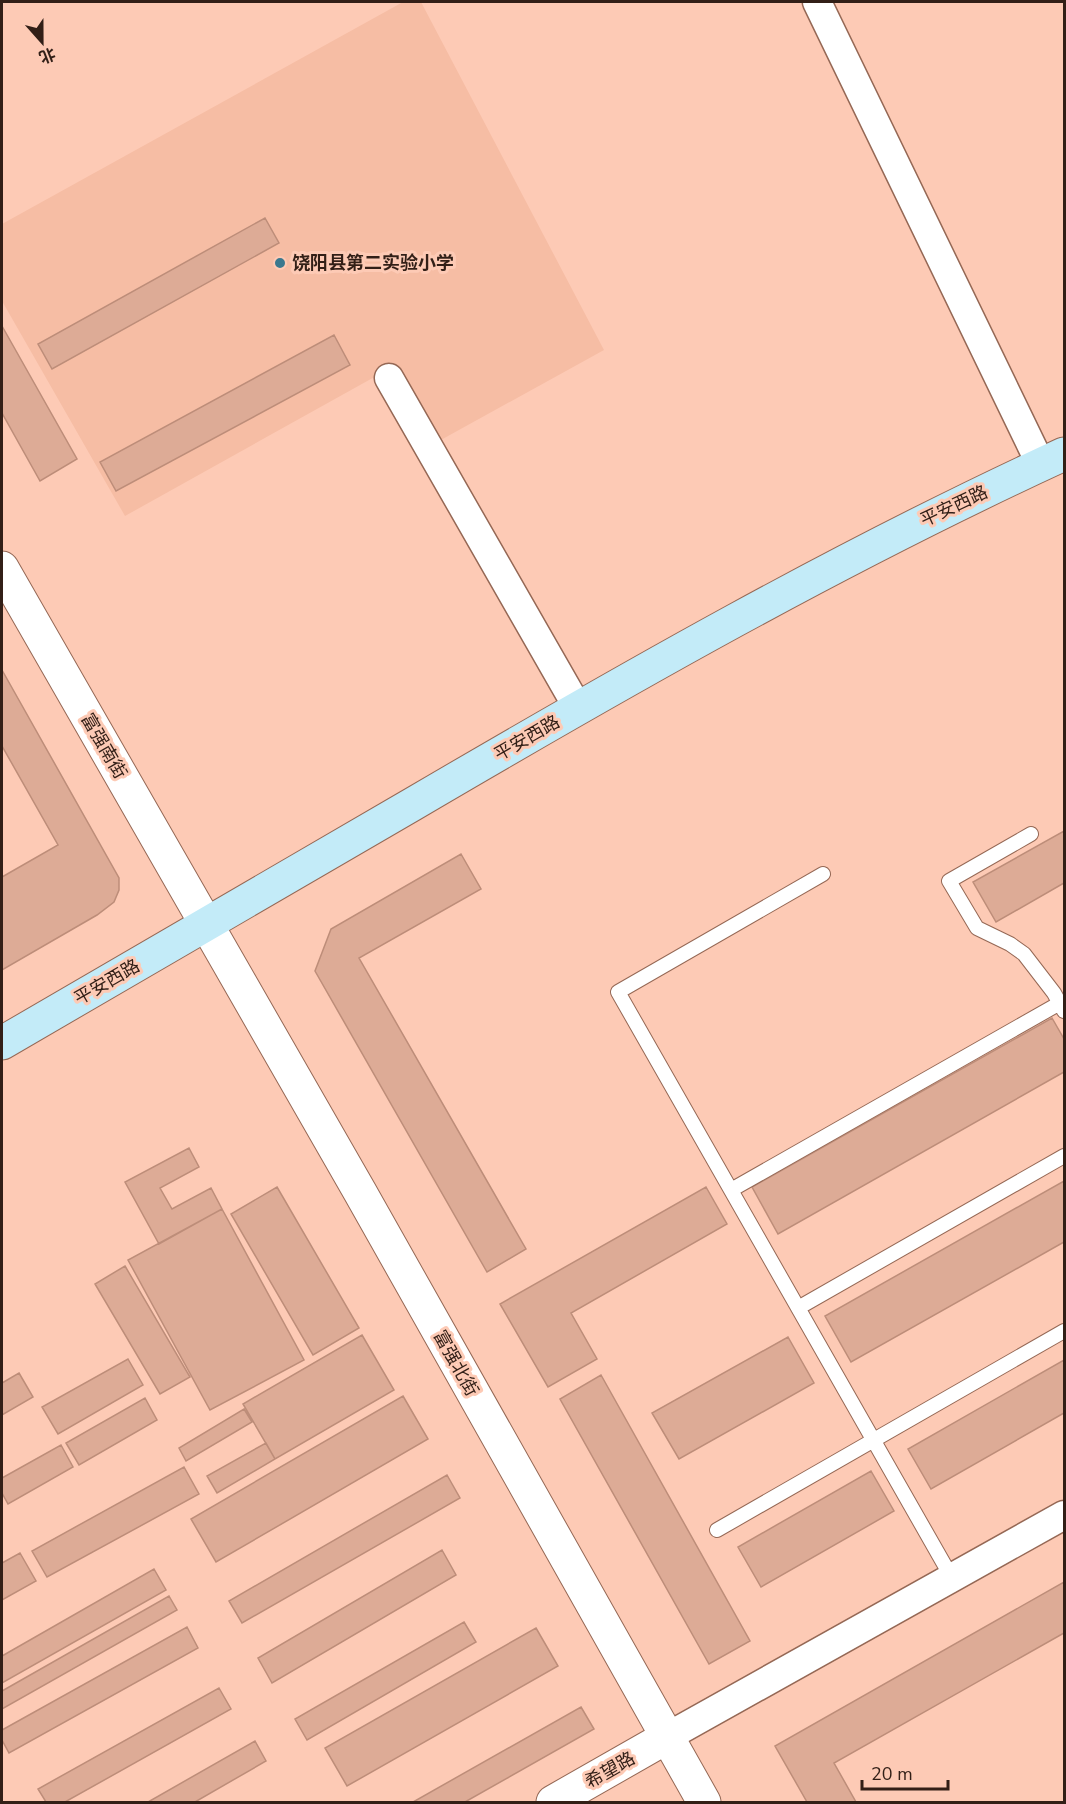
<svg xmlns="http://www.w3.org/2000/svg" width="1066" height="1804" font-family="'Nunito Sans','Noto Sans SC',sans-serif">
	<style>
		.built { fill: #f6bda4 }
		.building { fill: #ddab96; stroke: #bd8d79; stroke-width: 1.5 }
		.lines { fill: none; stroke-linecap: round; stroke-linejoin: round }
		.service-casing { stroke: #956855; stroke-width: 16 }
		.minor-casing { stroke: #956855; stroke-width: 31 }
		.tertiary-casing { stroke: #956855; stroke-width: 35 }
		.secondary-casing { stroke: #956855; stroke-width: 35 }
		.service { stroke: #fff; stroke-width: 14 }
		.minor { stroke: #fff; stroke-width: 28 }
		.tertiary { stroke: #fff; stroke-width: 33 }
		.secondary { stroke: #c3ebf8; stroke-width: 33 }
		.poi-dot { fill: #3a788e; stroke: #fdcab5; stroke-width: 2 }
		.labels { text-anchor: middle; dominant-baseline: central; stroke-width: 6; stroke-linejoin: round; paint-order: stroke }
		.poi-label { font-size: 18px; font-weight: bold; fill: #321f17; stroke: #fdcab5; text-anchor: start }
		.street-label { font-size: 18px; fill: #321f17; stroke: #fdcab5 }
	</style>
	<rect width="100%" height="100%" fill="#fdcab5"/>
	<!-- built -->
	<path class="built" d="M 403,2 L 421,2 L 604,350 L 439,441 L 396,365 L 125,516 L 2,301 L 2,224 Z"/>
	<!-- building -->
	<path class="building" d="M 265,218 L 279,243 L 52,369 L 38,344 Z
		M 2,326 L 77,459 L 40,481 L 2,413 Z
		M 334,335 L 350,365 L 116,491 L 100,462 Z
		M 2,670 L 119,878 L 119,890 L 114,902 L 97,915 L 2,970 L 2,877 L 58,845 L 2,746 Z
		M 1064,831 L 1064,883 L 996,922 L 973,882 Z
		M 461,854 L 481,889 L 359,958 L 526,1249 L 487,1272 L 315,971 L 331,929 Z
		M 1052,1018 L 1064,1039 L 1064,1072 L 778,1234 L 752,1187 Z
		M 189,1148 L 199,1167 L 160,1188 L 172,1209 L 211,1188 L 222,1209 L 159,1244 L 125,1182 Z
		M 1064,1181 L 1064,1242 L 851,1362 L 825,1316 Z
		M 277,1187 L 359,1328 L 313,1355 L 231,1214 Z
		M 706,1187 L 727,1224 L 571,1313 L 597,1359 L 548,1387 L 500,1304 Z
		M 222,1209 L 304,1360 L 210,1410 L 128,1260 Z
		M 125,1266 L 190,1377 L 160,1394 L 95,1284 Z
		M 362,1335 L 394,1390 L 275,1459 L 243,1404 Z
		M 788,1337 L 814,1383 L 679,1459 L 652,1413 Z
		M 128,1359 L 143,1385 L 58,1434 L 42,1407 Z
		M 1064,1360 L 1064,1413 L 931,1489 L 908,1449 Z
		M 19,1373 L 33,1397 L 2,1415 L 2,1383 Z
		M 601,1375 L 750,1641 L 709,1664 L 560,1399 Z
		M 403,1396 L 428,1439 L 216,1562 L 191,1519 Z
		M 145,1398 L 157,1420 L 79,1465 L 66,1443 Z
		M 244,1409 L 252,1422 L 186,1461 L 179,1448 Z
		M 266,1443 L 275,1459 L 217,1493 L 207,1476 Z
		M 61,1445 L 73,1467 L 8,1504 L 2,1493 L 2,1478 Z
		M 184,1467 L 199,1494 L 47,1577 L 32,1551 Z
		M 871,1471 L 894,1511 L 761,1587 L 738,1547 Z
		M 447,1475 L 460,1498 L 242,1623 L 229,1601 Z
		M 442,1550 L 456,1575 L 272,1683 L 258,1658 Z
		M 20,1553 L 36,1581 L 2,1600 L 2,1563 Z
		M 154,1569 L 166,1590 L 2,1683 L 2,1656 Z
		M 1064,1582 L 1064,1633 L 834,1763 L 856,1802 L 807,1802 L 775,1746 Z
		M 169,1596 L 177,1610 L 2,1709 L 2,1691 Z
		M 464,1622 L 476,1642 L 307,1740 L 295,1719 Z
		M 187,1627 L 198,1648 L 9,1753 L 2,1740 L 2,1730 Z
		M 536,1628 L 558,1666 L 347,1786 L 325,1748 Z
		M 219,1688 L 231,1709 L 65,1802 L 46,1802 L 38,1789 Z
		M 581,1707 L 594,1729 L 465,1802 L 413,1802 Z
		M 255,1741 L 266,1761 L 195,1802 L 148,1802 Z"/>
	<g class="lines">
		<defs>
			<path id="service" d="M 1031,834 L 949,881 L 977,928 L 1010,944 L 1024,954 L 1054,993 L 1064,1011
				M 823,874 L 618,992 L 952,1578
				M 731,1190 L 1060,1003
				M 798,1308 L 1064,1156
				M 717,1530 L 1064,1331"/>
			<path id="minor" d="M 817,2 L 1041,465
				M 389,378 L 578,708
				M 667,1737 L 1064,1515"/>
			<path id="tertiary" d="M 2,568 L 360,1192 L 704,1802
				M 553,1802 L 667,1737"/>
			<path id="secondary" d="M 2,1043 C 139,964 276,884 413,804 C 626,679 840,557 1064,454"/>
		</defs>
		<!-- service casing -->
		<use href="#service" class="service-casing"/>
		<!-- minor casing -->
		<use href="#minor" class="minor-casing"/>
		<!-- tertiary casing -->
		<use href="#tertiary" class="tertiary-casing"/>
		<!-- secondary casing -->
		<use href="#secondary" class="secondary-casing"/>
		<!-- service -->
		<use href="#service" class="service"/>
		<!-- minor -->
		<use href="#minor" class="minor"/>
		<!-- tertiary -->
		<use href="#tertiary" class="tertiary"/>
		<!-- secondary -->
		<use href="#secondary" class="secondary"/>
	</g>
	<!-- markers -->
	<circle class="poi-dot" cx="280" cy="263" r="6"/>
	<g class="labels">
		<!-- poi labels -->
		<g class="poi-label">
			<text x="292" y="263">饶阳县第二实验小学</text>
		</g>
		<!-- street labels -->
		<g class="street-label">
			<text transform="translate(954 506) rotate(-25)">平安西路</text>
			<text transform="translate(527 738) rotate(-30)">平安西路</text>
			<text transform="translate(104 746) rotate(60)">富强南街</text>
			<text transform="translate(107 982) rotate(-30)">平安西路</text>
			<text transform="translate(456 1363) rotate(61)">富强北街</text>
			<text transform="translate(610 1770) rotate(-30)">希望路</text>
		</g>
	</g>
	<!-- border -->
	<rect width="1066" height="1804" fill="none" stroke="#321f17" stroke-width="6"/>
	<!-- north arrow -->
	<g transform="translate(42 42) rotate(159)" stroke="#fdcab5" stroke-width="4.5" paint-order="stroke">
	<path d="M0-4.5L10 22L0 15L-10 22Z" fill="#321f17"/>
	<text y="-9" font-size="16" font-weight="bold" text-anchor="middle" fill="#321f17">北</text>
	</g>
	<!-- scale -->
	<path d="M862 1780v9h86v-9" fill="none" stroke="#321f17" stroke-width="3"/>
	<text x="871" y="1780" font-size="18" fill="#321f17" stroke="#fdcab5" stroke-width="4.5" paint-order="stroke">20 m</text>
</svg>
